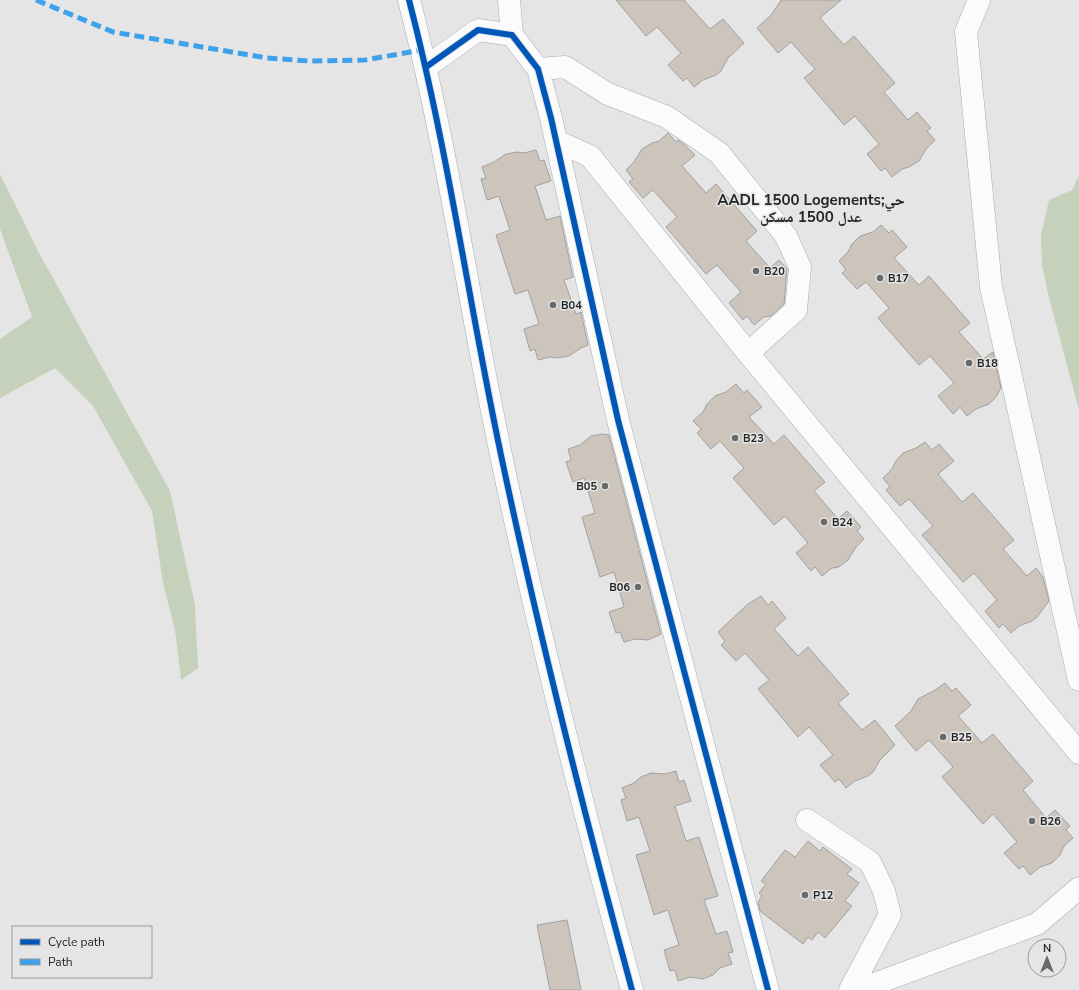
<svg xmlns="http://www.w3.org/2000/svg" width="1079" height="990" font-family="'Nunito Sans','Noto Naskh Arabic',sans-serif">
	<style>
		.green { fill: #c5d1bb }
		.building { fill: #cdc4bc; stroke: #a1a1a1 }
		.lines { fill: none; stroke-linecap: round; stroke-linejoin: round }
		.minor-casing { stroke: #ababac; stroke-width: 23 }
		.minor { stroke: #fbfbfb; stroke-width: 22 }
		.quiet { stroke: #3ea2eb; stroke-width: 5; stroke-dasharray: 10 5; stroke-linecap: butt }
		.cycleway-casing { stroke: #e4e5e7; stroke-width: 8 }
		.cycleway { stroke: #0057b8; stroke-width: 6 }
		.poi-dot { fill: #686969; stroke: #e4e5e7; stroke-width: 1.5 }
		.labels { text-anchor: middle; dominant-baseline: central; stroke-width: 3; stroke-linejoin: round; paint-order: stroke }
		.poi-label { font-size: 11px; font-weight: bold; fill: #252626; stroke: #e4e5e7; text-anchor: start }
		.district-label { font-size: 15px; font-weight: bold; fill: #252626; stroke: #e4e5e7 }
	</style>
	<rect width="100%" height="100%" fill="#e5e5e6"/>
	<!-- green -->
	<path class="green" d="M 0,174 L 38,251 L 170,491 L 195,605 L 198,668 L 181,680 L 175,630 L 163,583 L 152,511 L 93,406 L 55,368 L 0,398 L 0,339 L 32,317 L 0,229 Z
		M 1079,175 L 1079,410 L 1048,294 L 1042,265 L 1041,236 L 1049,200 L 1072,190 Z"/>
	<!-- building -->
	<path class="building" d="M 616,0 L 684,0 L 710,29 L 723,19 L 744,43 L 728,58 L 721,71 L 716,75 L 703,80 L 694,87 L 687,78 L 683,81 L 668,65 L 681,53 L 657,27 L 646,36 Z
		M 781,0 L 841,0 L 820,18 L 844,45 L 854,36 L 895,83 L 884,92 L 908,120 L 917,112 L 931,128 L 927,131 L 935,140 L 926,149 L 919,161 L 909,167 L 902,169 L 892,177 L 885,168 L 881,171 L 867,154 L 879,144 L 855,116 L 844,125 L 804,78 L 815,69 L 791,42 L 778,53 L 757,28 L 772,14 Z
		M 668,133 L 676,142 L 678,140 L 685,145 L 695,155 L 682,166 L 706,193 L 716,184 L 757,231 L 746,241 L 770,268 L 779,260 L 787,269 L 784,304 L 771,316 L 764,317 L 754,325 L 747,316 L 743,320 L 729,303 L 741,292 L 717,265 L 706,274 L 666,227 L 677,217 L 653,190 L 643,198 L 629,182 L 633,179 L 626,170 L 634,162 L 642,149 L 652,143 L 659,141 Z
		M 536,150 L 540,161 L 544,160 L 551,181 L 535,186 L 546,220 L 560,216 L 573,277 L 564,280 L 576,314 L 581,312 L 588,345 L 581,348 L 569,356 L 557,358 L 550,357 L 538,360 L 535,349 L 530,351 L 524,329 L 539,324 L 528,290 L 515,294 L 496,235 L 510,230 L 499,196 L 487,200 L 481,179 L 486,178 L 482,167 L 494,162 L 506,154 L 517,152 L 524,153 Z
		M 881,225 L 889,233 L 892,230 L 907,247 L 894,258 L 919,285 L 929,276 L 970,323 L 959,332 L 983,359 L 993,352 L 1001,388 L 996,397 L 989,404 L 976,409 L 967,416 L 960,407 L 953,414 L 938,396 L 954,383 L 930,356 L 919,365 L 878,318 L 889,308 L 866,282 L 857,289 L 842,273 L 846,270 L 839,261 L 848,252 L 852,244 L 860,236 L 873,232 Z
		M 736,384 L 744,393 L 747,390 L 762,407 L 749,417 L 774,444 L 784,435 L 825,482 L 814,491 L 838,519 L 847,511 L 861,527 L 857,531 L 864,539 L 856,547 L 848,560 L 839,567 L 832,568 L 822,576 L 815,567 L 811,571 L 796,553 L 808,543 L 785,516 L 774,525 L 733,478 L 744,468 L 720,441 L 711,449 L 697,433 L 701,429 L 693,421 L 703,412 L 707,404 L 715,396 L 726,392 Z
		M 602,434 L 609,435 L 661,634 L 648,640 L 635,639 L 624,642 L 620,632 L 616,633 L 609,612 L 624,607 L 614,572 L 600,577 L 582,517 L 595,513 L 584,478 L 573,482 L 566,462 L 571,460 L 568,449 L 580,445 L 591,436 Z
		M 925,442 L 932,450 L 939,444 L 954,461 L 938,474 L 962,502 L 973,493 L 1014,540 L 1003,549 L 1027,576 L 1036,568 L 1043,577 L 1049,601 L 1037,617 L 1032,621 L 1019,626 L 1011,633 L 1003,624 L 999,628 L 985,611 L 997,600 L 974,573 L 963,582 L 922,535 L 933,526 L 909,499 L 900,506 L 886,490 L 890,487 L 883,478 L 892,469 L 896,461 L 903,453 L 916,448 Z
		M 761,596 L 768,605 L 772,601 L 786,618 L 774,629 L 798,656 L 808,647 L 849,694 L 838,703 L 862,730 L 875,720 L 895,745 L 880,760 L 873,772 L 868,776 L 855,781 L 846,788 L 839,779 L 835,782 L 820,765 L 833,755 L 809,727 L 798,737 L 758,689 L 769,680 L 745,653 L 736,661 L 721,645 L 725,641 L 718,632 L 748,604 Z
		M 945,683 L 952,691 L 956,688 L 971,705 L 958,716 L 982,743 L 993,734 L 1033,781 L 1023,790 L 1046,818 L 1055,810 L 1070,826 L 1066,830 L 1073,838 L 1064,846 L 1060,855 L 1052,863 L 1040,867 L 1030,875 L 1023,866 L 1019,869 L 1004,853 L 1017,842 L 993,814 L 983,824 L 942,777 L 953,767 L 929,740 L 916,751 L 895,726 L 911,711 L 918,699 L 935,690 Z
		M 676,771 L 679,782 L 684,780 L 691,801 L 675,806 L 686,841 L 699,837 L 718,896 L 704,900 L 716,934 L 727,931 L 733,952 L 728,953 L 732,964 L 720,968 L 713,975 L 703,979 L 690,977 L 678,981 L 675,970 L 670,971 L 664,950 L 679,945 L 668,910 L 654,915 L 636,855 L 650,851 L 639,817 L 627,821 L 621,800 L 626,798 L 622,788 L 634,783 L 641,777 L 651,773 L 665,774 Z
		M 808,841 L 820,851 L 823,847 L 852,869 L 847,874 L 859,883 L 845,901 L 852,906 L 825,938 L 818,932 L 812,940 L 808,937 L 803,944 L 760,911 L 758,902 L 762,896 L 759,893 L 766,884 L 761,881 L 785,850 L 795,857 Z
		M 567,920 L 581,990 L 550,990 L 537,925 Z"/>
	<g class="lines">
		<defs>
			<path id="minor" d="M 409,0 C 448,150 469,304 501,455 C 539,635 584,813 632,990
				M 509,0 L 512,35
				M 979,0 L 966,32 L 991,287 L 1079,680
				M 426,67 L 478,30 L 512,35 L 538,69 L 551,118 L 618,420 L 768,990
				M 538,69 L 565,67 L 608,94 L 667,117 L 719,153 L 786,236 L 800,267 L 796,310 L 748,353
				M 556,141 L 590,156 L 748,353 L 1079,753
				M 807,820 L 870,862 L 884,891 L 890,915 L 850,990
				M 858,990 L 1037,924 L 1079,888"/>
		</defs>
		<!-- minor casing -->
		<use href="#minor" class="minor-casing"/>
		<!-- minor -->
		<use href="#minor" class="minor"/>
		<!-- quiet -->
		<path class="quiet" d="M 36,0 L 113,32 L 267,58 L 309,61 L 365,60 L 422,50"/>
		<defs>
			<path id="cycleway" d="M 409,0 C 448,150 469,304 501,455 C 539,635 584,813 632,990
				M 426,67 L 478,30 L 512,35 L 538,69 L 551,118 L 618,420 L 768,990"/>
		</defs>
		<!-- cycleway casing -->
		<use href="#cycleway" class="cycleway-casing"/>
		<!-- cycleway -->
		<use href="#cycleway" class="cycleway"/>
	</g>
	<!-- markers -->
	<g class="poi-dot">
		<circle cx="756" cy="271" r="4"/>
		<circle cx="880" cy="278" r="4"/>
		<circle cx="553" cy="305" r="4"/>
		<circle cx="969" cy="363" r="4"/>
		<circle cx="735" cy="438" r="4"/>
		<circle cx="605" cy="486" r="4"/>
		<circle cx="824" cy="522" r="4"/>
		<circle cx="638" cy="587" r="4"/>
		<circle cx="943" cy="737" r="4"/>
		<circle cx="1032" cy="821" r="4"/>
		<circle cx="805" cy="895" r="4"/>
	</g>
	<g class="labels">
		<!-- poi labels -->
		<g class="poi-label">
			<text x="764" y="271">B20</text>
			<text x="888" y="278">B17</text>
			<text x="561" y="305">B04</text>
			<text x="977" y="363">B18</text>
			<text x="743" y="438">B23</text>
			<text x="597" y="486" text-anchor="end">B05</text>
			<text x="832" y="522">B24</text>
			<text x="630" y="587" text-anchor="end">B06</text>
			<text x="951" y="737">B25</text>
			<text x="1040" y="821">B26</text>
			<text x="813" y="895">P12</text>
		</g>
		<!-- district labels -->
		<g class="district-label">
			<text x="811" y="200">AADL 1500 Logements;حي<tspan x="811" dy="17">عدل 1500 مسكن</tspan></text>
		</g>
	</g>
	<!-- legend -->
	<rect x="12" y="926" width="140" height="52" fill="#e4e5e7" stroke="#98999a"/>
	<rect x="20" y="939" width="20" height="6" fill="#0057b8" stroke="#98999a"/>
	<text x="48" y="946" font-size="12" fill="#252626">Cycle path</text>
	<rect x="20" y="959" width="20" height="6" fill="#3ea2eb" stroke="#98999a"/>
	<text x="48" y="966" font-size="12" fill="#252626">Path</text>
	<!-- north arrow -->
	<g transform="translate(1047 958)"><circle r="19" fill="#e4e5e7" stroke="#98999a"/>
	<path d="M0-3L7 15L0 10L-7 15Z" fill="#686969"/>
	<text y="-6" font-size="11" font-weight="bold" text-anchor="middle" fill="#252626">N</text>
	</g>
</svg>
